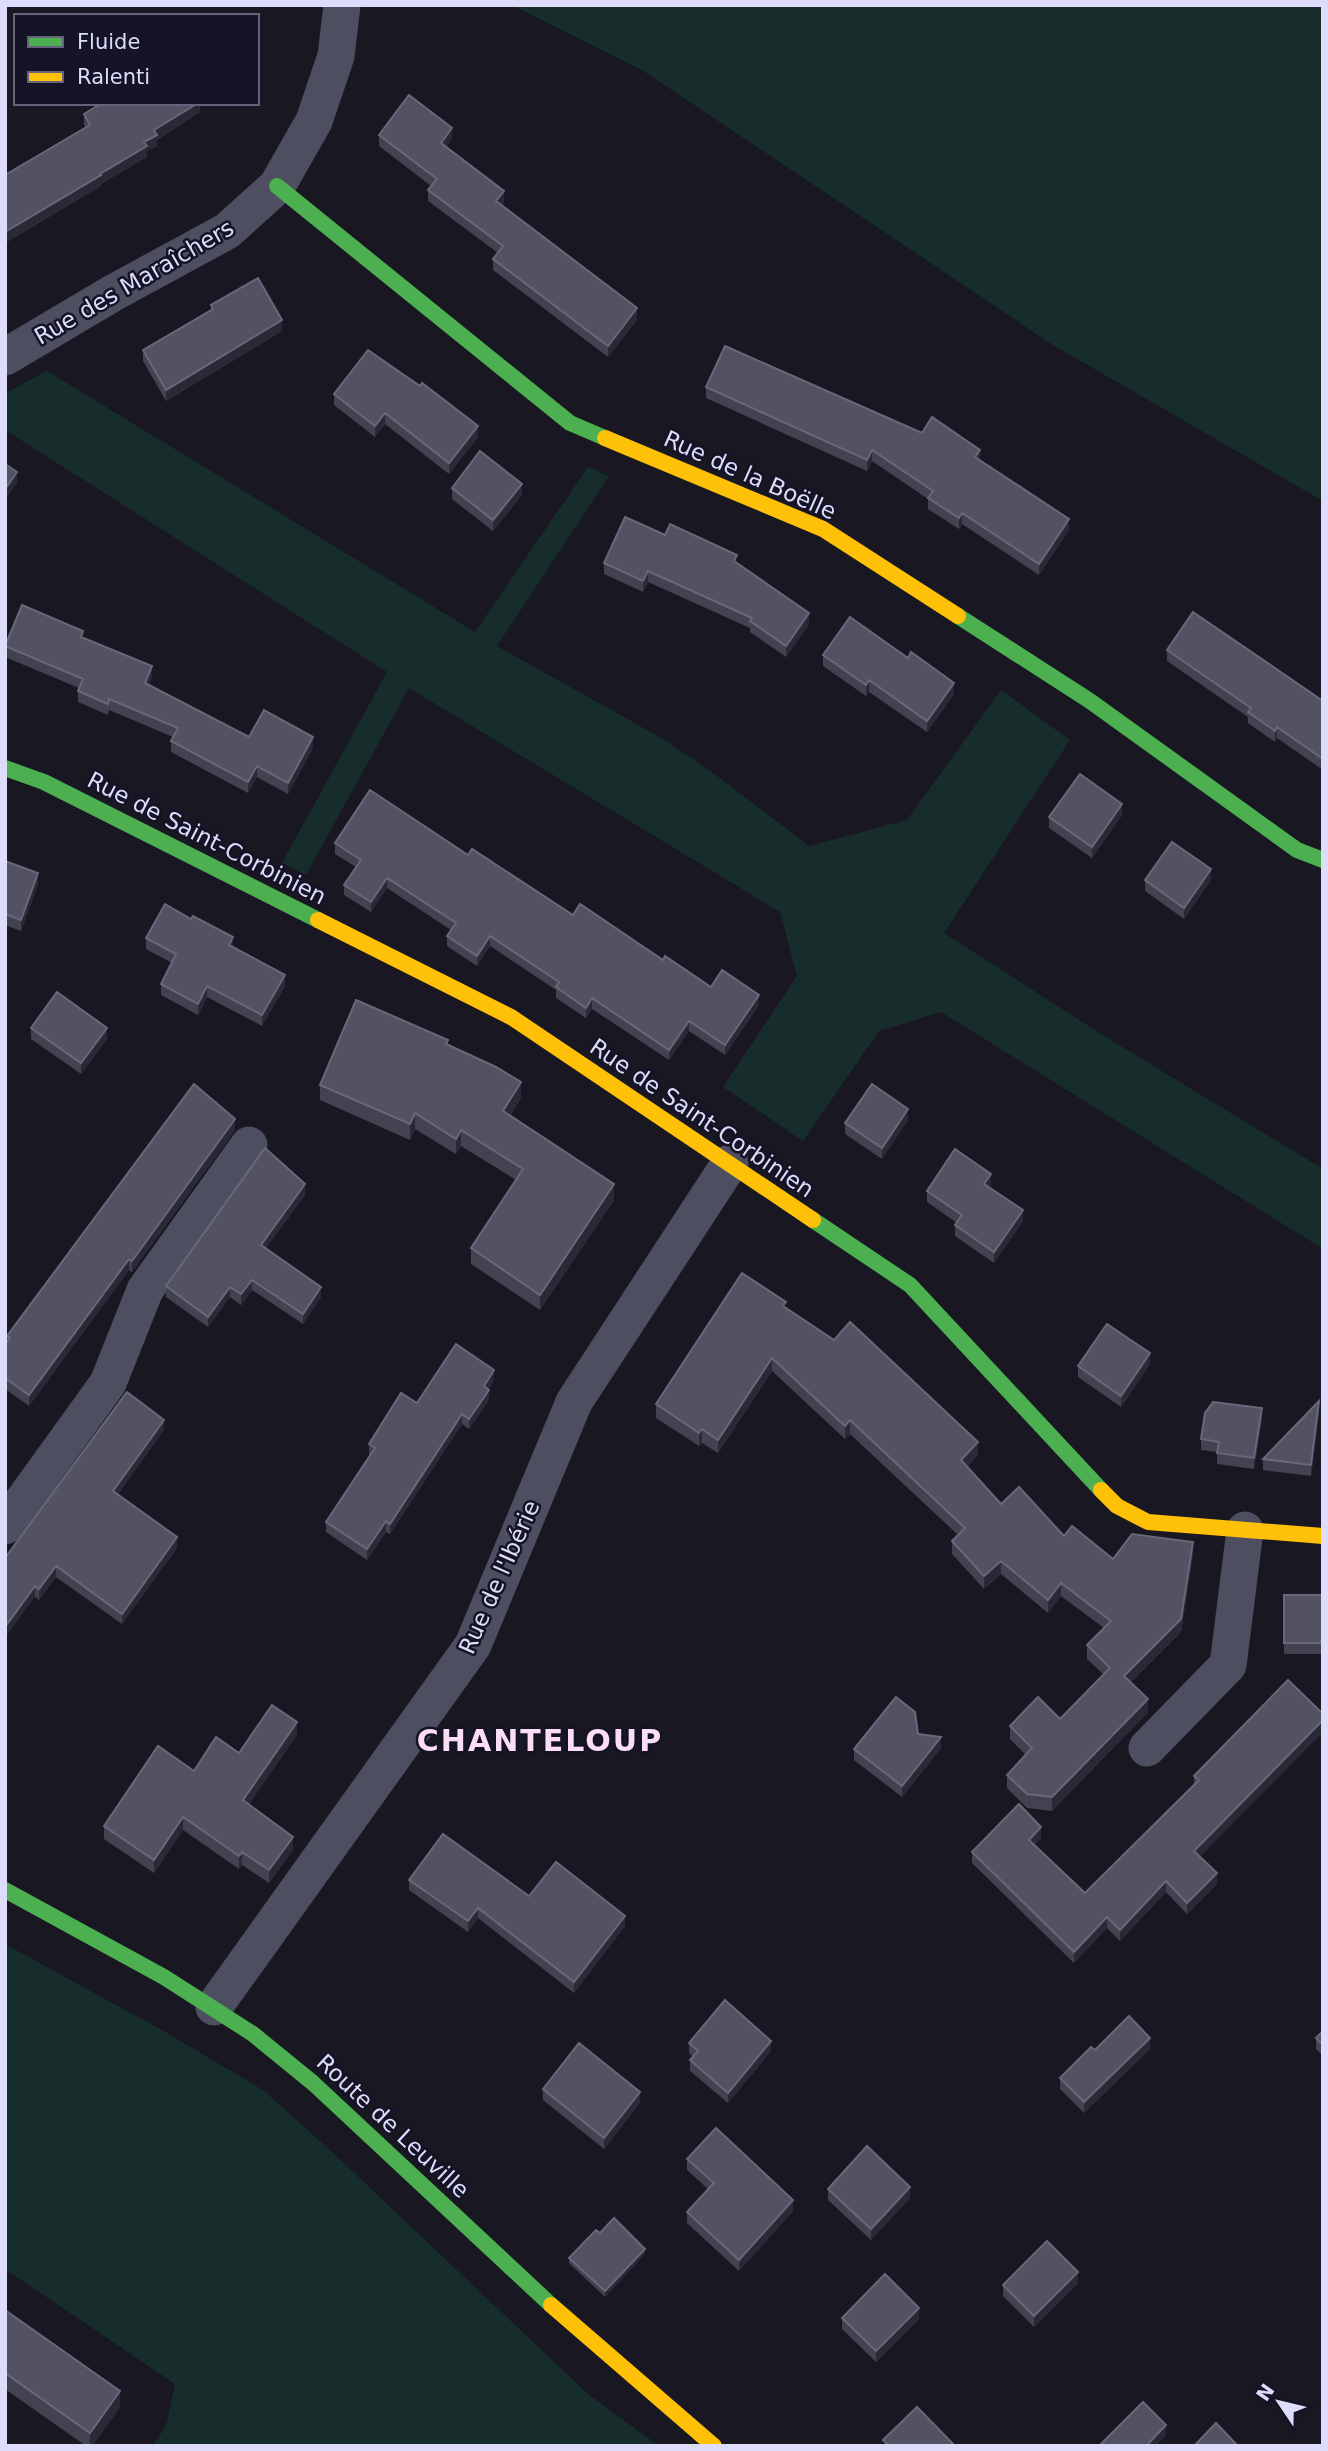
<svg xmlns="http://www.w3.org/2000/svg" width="1328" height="2451" font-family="'DejaVu Sans',sans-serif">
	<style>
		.green { fill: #162d2c }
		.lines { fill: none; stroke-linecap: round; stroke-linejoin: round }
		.street { stroke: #4e4e61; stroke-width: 37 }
		.fast { stroke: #4caf50; stroke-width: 16 }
		.slow { stroke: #ffc107; stroke-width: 16 }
		.wall { fill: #424250 }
		.shaded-wall { fill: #2a2a36 }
		.building { fill: #525262; stroke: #68687a; stroke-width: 2 }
		.labels { text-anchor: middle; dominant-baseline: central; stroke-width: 5; stroke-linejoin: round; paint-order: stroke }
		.street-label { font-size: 23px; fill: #dddcfb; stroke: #151326 }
		.district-label { font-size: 30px; font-weight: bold; letter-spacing: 2px; fill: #fbdef3; stroke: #151326 }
	</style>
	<rect width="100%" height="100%" fill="#181722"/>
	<!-- green -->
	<path class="green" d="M 512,5 L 1323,5 L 1323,501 L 1053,345 L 642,70 Z
		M 47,371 L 475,632 L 588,467 L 609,476 L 497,646 L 665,740 L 720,778 L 809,846 L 907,820 L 1001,690 L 1070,740 L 944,933 L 1101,1034 L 1323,1169 L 1323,1249 L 941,1012 L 879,1031 L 803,1141 L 723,1087 L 797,976 L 780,912 L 409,688 L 306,875 L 282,863 L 387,672 L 5,430 L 5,393 Z
		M 5,1944 L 169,2034 L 263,2090 L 330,2150 L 588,2394 L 659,2446 L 152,2446 L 166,2426 L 175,2384 L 5,2269 Z"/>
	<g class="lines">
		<!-- street -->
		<path class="street" d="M 5,357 L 113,293 L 227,231 L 277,186 L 314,121 L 336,56 L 342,5
			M 5,1526 L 108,1383 L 145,1290 L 249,1145
			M 1147,1748 L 1228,1665 L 1245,1530
			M 214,2007 L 473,1645 L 574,1402 L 730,1163"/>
		<!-- fast -->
		<path class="fast" d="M 277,186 L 570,423 L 605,438
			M 958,616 L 1090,701 L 1297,850 L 1323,860
			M 5,768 L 44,782 L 318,920
			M 813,1220 L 910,1285 L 1101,1490
			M 5,1890 L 164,1977 L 253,2034 L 313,2083 L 551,2305"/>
		<!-- slow -->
		<path class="slow" d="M 605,438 L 823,529 L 958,616
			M 318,920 L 511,1017 L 813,1220
			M 1101,1490 L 1117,1506 L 1148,1522 L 1323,1536
			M 551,2305 L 714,2446"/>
	</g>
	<!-- wall -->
	<path class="wall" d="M 102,103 L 202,103 L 200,104 L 200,112 L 157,140 L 157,146 L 147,151 L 147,157 L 101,184 L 101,186 L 5,243 L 5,175 L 85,127 L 84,125 L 84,114 Z
		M 379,135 L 452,139 L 446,147 L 504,202 L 502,205 L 637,320 L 608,357 L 493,270 L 493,259 L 498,253 L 428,201 L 428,190 L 431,186 L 379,146 Z
		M 211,305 L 282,331 L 166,401 L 143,361 L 143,350 L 211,310 Z
		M 706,387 L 980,461 L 1069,530 L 1039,575 L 962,524 L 959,529 L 928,509 L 928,499 L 872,461 L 867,471 L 706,398 Z
		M 334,394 L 478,437 L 449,474 L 385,424 L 375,437 L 334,405 Z
		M 452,488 L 522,495 L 493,531 L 452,499 Z
		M 665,535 L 737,562 L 809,624 L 786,657 L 750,632 L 750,628 L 648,582 L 643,592 L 604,574 L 604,563 Z
		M 83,638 L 152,677 L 148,684 L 249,737 L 313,748 L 288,794 L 257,777 L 248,793 L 171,752 L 171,741 L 173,737 L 109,710 L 108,715 L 78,702 L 78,691 L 79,688 L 5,657 L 5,645 Z
		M 1167,650 L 1323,701 L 1323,770 L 1277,738 L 1275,742 L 1248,723 L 1248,717 L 1167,661 Z
		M 823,655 L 954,694 L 927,732 L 869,692 L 866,696 L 823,666 Z
		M 1122,815 L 1092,858 L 1049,828 L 1049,817 Z
		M 335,843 L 468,855 L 573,915 L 663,960 L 711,987 L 759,1005 L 725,1055 L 689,1031 L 669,1060 L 592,1009 L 586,1018 L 556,998 L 556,990 L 490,946 L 477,966 L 447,946 L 447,936 L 451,930 L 387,888 L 371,912 L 344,895 L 344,885 L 356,867 L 335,854 Z
		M 5,861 L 38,884 L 21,931 L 5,925 Z
		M 1145,880 L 1211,880 L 1184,919 L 1145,891 Z
		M 146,938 L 233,947 L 285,986 L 262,1026 L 207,997 L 198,1015 L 161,995 L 161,984 L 172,963 L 146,949 Z
		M 31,1028 L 107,1039 L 81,1074 L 31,1039 Z
		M 448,1045 L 521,1098 L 510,1116 L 614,1200 L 540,1310 L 471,1264 L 471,1248 L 516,1180 L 461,1146 L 456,1154 L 415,1129 L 410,1140 L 320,1100 L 320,1085 Z
		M 908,1120 L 882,1159 L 845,1134 L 845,1123 Z
		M 235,1130 L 132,1272 L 129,1270 L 29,1406 L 5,1389 L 5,1344 L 7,1342 L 7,1336 Z
		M 991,1185 L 989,1187 L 1023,1221 L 994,1263 L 955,1236 L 955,1225 L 957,1223 L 927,1202 L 927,1191 Z
		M 305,1195 L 266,1248 L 321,1297 L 303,1324 L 252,1290 L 241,1305 L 230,1297 L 208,1327 L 166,1297 L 166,1286 Z
		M 786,1307 L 978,1455 L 967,1467 L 1001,1504 L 1064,1536 L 1113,1559 L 1193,1555 L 1181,1632 L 1131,1682 L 1148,1712 L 1052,1811 L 1027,1808 L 1007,1788 L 1007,1775 L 1026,1755 L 1010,1739 L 1010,1726 L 1060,1719 L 1103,1674 L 1087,1659 L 1087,1645 L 1104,1628 L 1061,1596 L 1048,1613 L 1001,1574 L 984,1589 L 952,1554 L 952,1541 L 958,1535 L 850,1434 L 845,1439 L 772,1371 L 718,1453 L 702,1443 L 699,1446 L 656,1418 L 656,1404 Z
		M 1150,1364 L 1121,1407 L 1078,1377 L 1078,1366 Z
		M 494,1380 L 488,1389 L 489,1400 L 469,1429 L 462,1424 L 390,1534 L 386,1532 L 367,1560 L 326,1532 L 326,1522 L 370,1455 L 369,1454 L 369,1444 L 417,1403 Z
		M 1319,1412 L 1311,1476 L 1263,1470 L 1263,1459 Z
		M 1262,1419 L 1254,1469 L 1217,1464 L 1217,1452 L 1201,1450 L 1201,1439 Z
		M 164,1430 L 118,1494 L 177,1548 L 122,1624 L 56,1577 L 39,1600 L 35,1597 L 5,1558 Z
		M 1284,1595 L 1323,1595 L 1323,1651 L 1321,1651 L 1321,1654 L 1284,1654 Z
		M 1323,1714 L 1323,1732 L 1200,1856 L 1217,1884 L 1187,1914 L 1166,1892 L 1120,1941 L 1107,1928 L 1074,1963 L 972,1863 L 972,1852 L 1041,1838 L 1034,1845 L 1085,1893 L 1194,1784 L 1194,1776 Z
		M 918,1734 L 941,1748 L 902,1797 L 854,1760 L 854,1749 Z
		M 297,1735 L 249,1804 L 293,1850 L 269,1883 L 242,1865 L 239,1869 L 183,1830 L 154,1873 L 104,1839 L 104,1826 L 194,1771 L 239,1753 Z
		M 409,1880 L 529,1896 L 625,1926 L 574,1993 L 478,1918 L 468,1932 L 409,1890 Z
		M 1323,2031 L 1323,2056 L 1316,2049 L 1316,2038 Z
		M 689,2043 L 771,2051 L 728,2103 L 690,2071 L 690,2060 L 693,2057 L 689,2053 Z
		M 1150,2049 L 1084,2113 L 1060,2089 L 1060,2078 L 1095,2050 Z
		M 543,2089 L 640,2103 L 604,2149 L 543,2100 Z
		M 687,2159 L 793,2211 L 739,2271 L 687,2223 L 687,2212 L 708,2189 L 687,2170 Z
		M 828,2189 L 910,2198 L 871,2240 L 828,2200 Z
		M 600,2233 L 645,2254 L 605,2297 L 569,2263 L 569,2258 Z
		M 1078,2283 L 1034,2327 L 1003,2296 L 1003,2285 Z
		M 5,2310 L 120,2407 L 92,2446 L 86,2446 L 5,2389 Z
		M 842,2318 L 919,2319 L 876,2362 L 842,2329 Z"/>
	<!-- shaded-wall -->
	<path class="shaded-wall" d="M 197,103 L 202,103 L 200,104 L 200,112 L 157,140 L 157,146 L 147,151 L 147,157 L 101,184 L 101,186 L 5,243 L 5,232 L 100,174 L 144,142 L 154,130 Z
		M 452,128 L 452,139 L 441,154 L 441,143 Z
		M 504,191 L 504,202 L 496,212 L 496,201 Z
		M 637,308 L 637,320 L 608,357 L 608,346 Z
		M 282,320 L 282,331 L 166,401 L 166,390 Z
		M 385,413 L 385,424 L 375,437 L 375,426 Z
		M 478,426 L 478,437 L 449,474 L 449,463 Z
		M 872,450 L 872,461 L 867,471 L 867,460 Z
		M 980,450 L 980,461 L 975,457 Z
		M 17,472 L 17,483 L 5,500 L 5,489 Z
		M 522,484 L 522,495 L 493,531 L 493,520 Z
		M 962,513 L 962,524 L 959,529 L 959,518 Z
		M 1069,519 L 1069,530 L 1039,575 L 1039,564 Z
		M 648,571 L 648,582 L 643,592 L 643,581 Z
		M 809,613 L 809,624 L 786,657 L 786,646 Z
		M 152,666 L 152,677 L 145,694 L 145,683 Z
		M 869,680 L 869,692 L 866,696 L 866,685 Z
		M 954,683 L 954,694 L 927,732 L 927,721 Z
		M 1277,727 L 1277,738 L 1275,742 L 1275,731 Z
		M 313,737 L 313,748 L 288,794 L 288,783 Z
		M 257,766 L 257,777 L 248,793 L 248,782 Z
		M 1122,804 L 1122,815 L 1092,858 L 1092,847 Z
		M 1211,869 L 1211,880 L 1184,919 L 1184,908 Z
		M 38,873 L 38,884 L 21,931 L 21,920 Z
		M 387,878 L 387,888 L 371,912 L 371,902 Z
		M 490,936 L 490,946 L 477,966 L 477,956 Z
		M 233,937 L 233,948 L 229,945 Z
		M 285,975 L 285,986 L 262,1026 L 262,1015 Z
		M 207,986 L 207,997 L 198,1015 L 198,1004 Z
		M 759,995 L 759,1005 L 725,1055 L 725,1045 Z
		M 592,998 L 592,1009 L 586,1018 L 586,1008 Z
		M 689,1021 L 689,1031 L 669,1060 L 669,1050 Z
		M 107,1028 L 107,1039 L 81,1074 L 81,1063 Z
		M 521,1082 L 521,1098 L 503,1127 L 503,1111 Z
		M 908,1109 L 908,1120 L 882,1159 L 882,1148 Z
		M 415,1113 L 415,1129 L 410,1140 L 410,1124 Z
		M 235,1119 L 235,1130 L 132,1272 L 132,1261 Z
		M 461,1130 L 461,1146 L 456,1154 L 456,1139 Z
		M 991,1174 L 991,1185 L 984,1195 L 984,1184 Z
		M 305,1184 L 305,1195 L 261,1255 L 261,1245 Z
		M 614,1184 L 614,1200 L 540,1310 L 540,1295 Z
		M 1023,1210 L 1023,1221 L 994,1263 L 994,1252 Z
		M 129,1259 L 129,1270 L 29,1406 L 29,1395 Z
		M 252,1280 L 252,1290 L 241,1305 L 241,1294 Z
		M 230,1287 L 230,1297 L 208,1327 L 208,1317 Z
		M 321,1287 L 321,1297 L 303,1324 L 303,1314 Z
		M 1150,1353 L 1150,1364 L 1121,1407 L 1121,1396 Z
		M 772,1358 L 772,1371 L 718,1453 L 718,1440 Z
		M 494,1370 L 494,1380 L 484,1397 L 484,1386 Z
		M 489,1390 L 489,1400 L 469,1429 L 469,1419 Z
		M 1319,1401 L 1319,1412 L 1311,1476 L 1311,1465 Z
		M 1262,1408 L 1262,1419 L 1254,1469 L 1254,1458 Z
		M 462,1414 L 462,1424 L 390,1534 L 390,1524 Z
		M 164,1420 L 164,1430 L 113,1501 L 113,1491 Z
		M 850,1420 L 850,1434 L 845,1439 L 845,1426 Z
		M 702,1429 L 702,1443 L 699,1446 L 699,1433 Z
		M 978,1442 L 978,1455 L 961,1473 L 961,1460 Z
		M 386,1521 L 386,1532 L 367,1560 L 367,1549 Z
		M 177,1537 L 177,1548 L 122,1624 L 122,1614 Z
		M 1193,1542 L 1193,1555 L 1181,1632 L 1124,1689 L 1124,1676 Z
		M 1001,1561 L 1001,1574 L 984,1589 L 984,1576 Z
		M 56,1566 L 56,1577 L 39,1600 L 39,1589 Z
		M 1061,1583 L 1061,1596 L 1048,1613 L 1048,1600 Z
		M 35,1586 L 35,1597 L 5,1638 L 5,1627 Z
		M 1148,1699 L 1148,1712 L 1052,1811 L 1052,1797 Z
		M 1323,1720 L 1323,1732 L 1194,1862 L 1194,1851 Z
		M 297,1722 L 297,1735 L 243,1813 L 243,1800 Z
		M 941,1737 L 941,1748 L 902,1797 L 902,1786 Z
		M 183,1817 L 183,1830 L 154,1873 L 154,1860 Z
		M 1041,1827 L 1041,1838 L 1029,1851 L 1029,1840 Z
		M 293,1837 L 293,1850 L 269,1883 L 269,1870 Z
		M 242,1852 L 242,1865 L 239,1869 L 239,1856 Z
		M 1217,1873 L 1217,1884 L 1187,1914 L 1187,1903 Z
		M 1166,1881 L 1166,1892 L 1120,1941 L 1120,1930 Z
		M 478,1908 L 478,1918 L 468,1932 L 468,1921 Z
		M 625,1916 L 625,1926 L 574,1993 L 574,1982 Z
		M 1107,1917 L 1107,1928 L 1074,1963 L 1074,1952 Z
		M 1150,2038 L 1150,2049 L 1084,2113 L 1084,2102 Z
		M 771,2041 L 771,2051 L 728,2103 L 728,2093 Z
		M 640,2092 L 640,2103 L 604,2149 L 604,2138 Z
		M 910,2187 L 910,2198 L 871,2240 L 871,2229 Z
		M 793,2200 L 793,2211 L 739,2271 L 739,2260 Z
		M 645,2249 L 645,2254 L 605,2297 L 605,2291 Z
		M 1078,2272 L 1078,2283 L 1034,2327 L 1034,2316 Z
		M 919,2308 L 919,2319 L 876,2362 L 876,2351 Z
		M 120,2391 L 120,2407 L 92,2446 L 90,2446 L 90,2433 Z
		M 1166,2425 L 1166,2435 L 1156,2446 L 1146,2446 Z"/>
	<!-- building -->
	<path class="building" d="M 409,95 L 452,128 L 441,143 L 504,191 L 496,201 L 637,308 L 608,346 L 493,259 L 503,246 L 428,190 L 437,179 L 379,135 Z
		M 102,103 L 198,103 L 154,130 L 157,135 L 144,142 L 147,146 L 100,174 L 101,175 L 5,232 L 5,175 L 90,125 L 84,114 Z
		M 258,278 L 282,320 L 166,390 L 143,350 L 213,309 L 211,305 Z
		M 725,346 L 922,433 L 932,417 L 980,450 L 975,457 L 1069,519 L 1039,564 L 962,513 L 959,518 L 928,498 L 933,491 L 872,450 L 867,460 L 706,387 Z
		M 368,350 L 420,386 L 422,383 L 478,426 L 449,463 L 385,413 L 375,426 L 334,394 Z
		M 480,451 L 522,484 L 493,520 L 452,488 Z
		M 5,464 L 17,472 L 5,489 Z
		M 625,517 L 665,535 L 670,524 L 737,555 L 734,561 L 809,613 L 786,646 L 750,621 L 752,618 L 648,571 L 643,581 L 604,563 Z
		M 22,605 L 83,631 L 81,637 L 152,666 L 145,683 L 249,737 L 264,710 L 313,737 L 288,783 L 257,766 L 248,782 L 171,741 L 178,728 L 109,699 L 108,704 L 78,691 L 83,679 L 5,646 Z
		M 1193,612 L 1323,701 L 1323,759 L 1277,727 L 1275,731 L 1248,712 L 1251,708 L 1167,650 Z
		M 850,617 L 908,658 L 911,652 L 954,683 L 927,721 L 869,680 L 866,685 L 823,655 Z
		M 1080,774 L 1122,804 L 1092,847 L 1049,817 Z
		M 370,790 L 468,855 L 472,849 L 573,915 L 580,904 L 663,960 L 665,956 L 711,987 L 722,970 L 759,995 L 725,1045 L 689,1021 L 669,1050 L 592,998 L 586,1008 L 556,987 L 559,982 L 490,936 L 477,956 L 447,936 L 456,923 L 387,878 L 371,902 L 344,885 L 361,860 L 335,843 Z
		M 1172,842 L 1211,869 L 1184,908 L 1145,880 Z
		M 5,861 L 38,873 L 21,920 L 5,914 Z
		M 165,904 L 191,919 L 193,916 L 233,937 L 229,945 L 285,975 L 262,1015 L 207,986 L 198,1004 L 161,984 L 176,954 L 146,938 Z
		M 57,992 L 107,1028 L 81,1063 L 31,1028 Z
		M 356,1000 L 448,1040 L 446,1044 L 496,1067 L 521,1082 L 503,1111 L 614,1184 L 540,1295 L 471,1248 L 523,1169 L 461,1130 L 456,1139 L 415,1113 L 410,1124 L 320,1085 Z
		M 194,1084 L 235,1119 L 132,1261 L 129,1259 L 29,1395 L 5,1378 L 5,1344 L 10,1338 L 7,1336 Z
		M 872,1084 L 908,1109 L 882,1148 L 845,1123 Z
		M 265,1148 L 305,1184 L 261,1245 L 321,1287 L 303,1314 L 252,1280 L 241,1294 L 230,1287 L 208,1317 L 166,1286 Z
		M 955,1149 L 991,1174 L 984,1184 L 1023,1210 L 994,1252 L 955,1225 L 962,1215 L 927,1191 Z
		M 742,1273 L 786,1302 L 783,1306 L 834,1340 L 850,1322 L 978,1442 L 961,1460 L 1001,1504 L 1019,1487 L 1064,1536 L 1072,1526 L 1113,1559 L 1132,1534 L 1193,1542 L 1181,1619 L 1124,1676 L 1148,1699 L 1052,1797 L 1027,1794 L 1007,1775 L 1032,1748 L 1010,1726 L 1038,1697 L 1060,1719 L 1110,1668 L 1087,1645 L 1111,1621 L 1061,1583 L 1048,1600 L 1001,1561 L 984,1576 L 952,1541 L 965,1528 L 850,1420 L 845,1426 L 772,1358 L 718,1440 L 702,1429 L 699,1433 L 656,1404 Z
		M 1107,1324 L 1150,1353 L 1121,1396 L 1078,1366 Z
		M 456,1344 L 494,1370 L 484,1386 L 489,1390 L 469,1419 L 462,1414 L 390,1524 L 386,1521 L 367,1549 L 326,1522 L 375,1448 L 369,1444 L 401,1393 L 417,1403 Z
		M 127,1392 L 164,1420 L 113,1491 L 177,1537 L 122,1614 L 56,1566 L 39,1589 L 35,1586 L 5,1627 L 5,1558 Z
		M 1319,1401 L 1311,1465 L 1263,1459 Z
		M 1213,1402 L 1262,1408 L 1254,1458 L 1217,1453 L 1219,1442 L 1201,1439 L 1205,1413 Z
		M 1284,1595 L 1323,1595 L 1323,1640 L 1321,1640 L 1321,1643 L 1284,1643 Z
		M 1288,1680 L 1323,1714 L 1323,1720 L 1194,1851 L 1217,1873 L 1187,1903 L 1166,1881 L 1120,1930 L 1107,1917 L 1074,1952 L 972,1852 L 1019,1804 L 1041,1827 L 1029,1840 L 1085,1893 L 1199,1780 L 1194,1776 Z
		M 896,1697 L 915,1712 L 918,1734 L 941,1737 L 902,1786 L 854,1749 Z
		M 272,1705 L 297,1722 L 243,1800 L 293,1837 L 269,1870 L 242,1852 L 239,1856 L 183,1817 L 154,1860 L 104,1826 L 158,1746 L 194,1771 L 216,1737 L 239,1753 Z
		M 443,1834 L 529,1896 L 556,1862 L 625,1916 L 574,1982 L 478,1908 L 468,1921 L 409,1880 Z
		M 725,2000 L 771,2041 L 728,2093 L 690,2060 L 698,2051 L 689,2043 Z
		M 1129,2016 L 1150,2038 L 1084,2102 L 1060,2078 L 1091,2047 L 1095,2050 Z
		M 1323,2031 L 1323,2045 L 1316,2038 Z
		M 579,2043 L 640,2092 L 604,2138 L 543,2089 Z
		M 716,2128 L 793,2200 L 739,2260 L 687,2212 L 714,2183 L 687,2159 Z
		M 867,2146 L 910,2187 L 871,2229 L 828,2189 Z
		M 614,2218 L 645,2249 L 605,2291 L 569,2258 L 596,2230 L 600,2233 Z
		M 1047,2241 L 1078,2272 L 1034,2316 L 1003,2285 Z
		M 885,2274 L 919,2308 L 876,2351 L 842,2318 Z
		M 5,2310 L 120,2391 L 90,2433 L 5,2373 Z
		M 1143,2402 L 1166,2425 L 1146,2446 L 1099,2446 Z
		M 917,2407 L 954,2445 L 954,2446 L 889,2446 L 883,2440 Z
		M 1216,2423 L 1238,2446 L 1194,2446 Z"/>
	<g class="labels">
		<!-- street labels -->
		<g class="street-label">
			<text transform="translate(134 282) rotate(-30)">Rue des Maraîchers</text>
			<text transform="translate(750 475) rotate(24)">Rue de la Boëlle</text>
			<text transform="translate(207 838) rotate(27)">Rue de Saint-Corbinien</text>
			<text transform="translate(702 1118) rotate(34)">Rue de Saint-Corbinien</text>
			<text transform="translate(499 1577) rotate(-66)">Rue de l'Ibérie</text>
			<text transform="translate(393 2126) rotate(43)">Route de Leuville</text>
		</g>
		<!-- district labels -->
		<g class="district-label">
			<text x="540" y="1740">CHANTELOUP</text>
		</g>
	</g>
	<!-- border -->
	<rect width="1328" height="2451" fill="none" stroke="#dddcfb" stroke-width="14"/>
	<!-- legend -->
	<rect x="14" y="14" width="245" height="91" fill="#151326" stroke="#65637b" stroke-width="2"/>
	<rect x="28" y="37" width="35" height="10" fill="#4caf50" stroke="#65637b" stroke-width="2"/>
	<text x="77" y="49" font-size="21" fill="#dddcfb">Fluide</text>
	<rect x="28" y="72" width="35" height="10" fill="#ffc107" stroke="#65637b" stroke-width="2"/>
	<text x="77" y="84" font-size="21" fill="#dddcfb">Ralenti</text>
	<!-- north arrow -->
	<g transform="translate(1279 2402) rotate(305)" stroke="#151326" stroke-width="5" paint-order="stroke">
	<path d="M0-5L12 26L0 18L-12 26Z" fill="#dddcfb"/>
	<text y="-10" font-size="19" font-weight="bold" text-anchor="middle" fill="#dddcfb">N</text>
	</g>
</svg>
